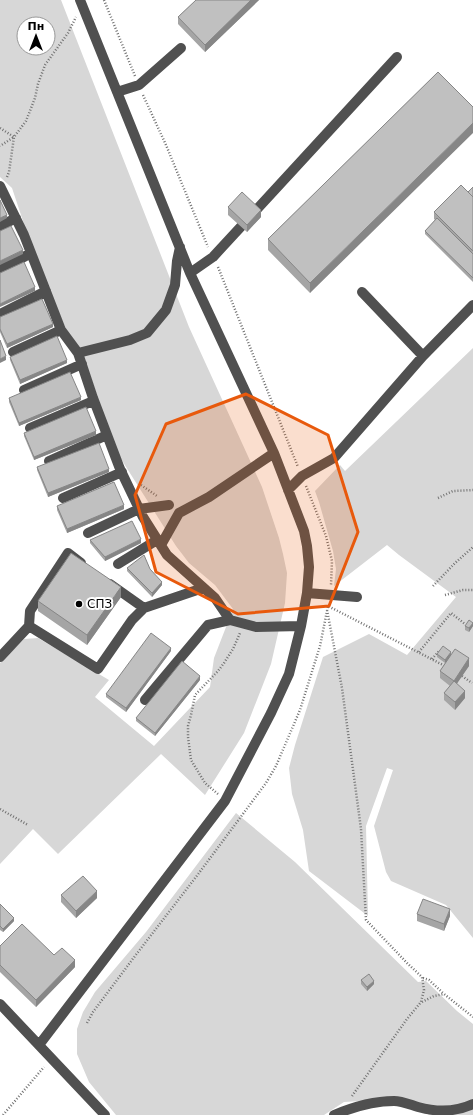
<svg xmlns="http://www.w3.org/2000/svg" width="473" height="1115" font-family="'DejaVu Sans',sans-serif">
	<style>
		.green { fill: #d7d7d7; fill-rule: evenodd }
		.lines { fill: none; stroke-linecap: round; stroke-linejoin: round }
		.path { stroke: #727272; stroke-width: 2.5; stroke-dasharray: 1 2; stroke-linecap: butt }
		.minor { stroke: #505050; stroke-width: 10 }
		.wall { fill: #a5a5a5 }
		.shaded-wall { fill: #868686 }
		.building { fill: #c0c0c0; stroke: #868686 }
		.marked { fill: #e8590c; fill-opacity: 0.2; stroke: #e8590c; stroke-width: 3; stroke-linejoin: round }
		.poi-dot { fill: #000; stroke: #fff; stroke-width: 1.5 }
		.labels { text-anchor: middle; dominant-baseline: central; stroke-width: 4; stroke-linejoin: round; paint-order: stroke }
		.poi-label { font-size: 12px; fill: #000; stroke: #fff; text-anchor: start }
	</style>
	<rect width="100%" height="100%" fill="#fff"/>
	<!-- green -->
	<path class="green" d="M 0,0 L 61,0 L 189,327 L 262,487 L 279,538 L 283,554 L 287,573 L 285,603 L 271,664 L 244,733 L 205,795 L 161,754 L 58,854 L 33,829 L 0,864 L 0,663 L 24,639 L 38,638 L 109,680 L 95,697 L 154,746 L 210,687 L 214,658 L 233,609 L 215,585 L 189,563 L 176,546 L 116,451 L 91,378 L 66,329 L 36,260 L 12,188 L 0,177 ZM 24,24 L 48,24 L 48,48 L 24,48 Z
		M 473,348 L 473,938 L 446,905 L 391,881 L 386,872 L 374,826 L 393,770 L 387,768 L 366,826 L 368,916 L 309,871 L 303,830 L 292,794 L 289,768 L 295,745 L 323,657 L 369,634 L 407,655 L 456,597 L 399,555 L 387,545 L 334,586 L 336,569 L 333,551 L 319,502 L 315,491 L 340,465 L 345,471 Z
		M 236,813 L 295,862 L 418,982 L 426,981 L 457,1011 L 473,1024 L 473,1115 L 429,1115 L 414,1103 L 361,1101 L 344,1102 L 324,1115 L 116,1115 L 89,1082 L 77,1054 L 77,1029 L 83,1012 L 95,992 L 146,932 Z"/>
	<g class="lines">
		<!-- path -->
		<path class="path" d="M 104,0 L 135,76
			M 143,95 L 166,145 L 208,247
			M 0,128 L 14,137 L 0,146
			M 7,177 L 9,172 L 14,137 L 26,121 L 35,98 L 38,84 L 45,65 L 68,33 L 76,17
			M 218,267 L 298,467
			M 141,485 L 157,496
			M 306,486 L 326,536 L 332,561 L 331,585
			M 438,498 L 453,491 L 473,490
			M 433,586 L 455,563 L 473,547
			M 445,595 L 463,590 L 473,590
			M 327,610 L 342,688 L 361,829 L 366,920 L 407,963 L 422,977 L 424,990 L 421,1002 L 407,1019 L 352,1096
			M 419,652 L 451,613 L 465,624
			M 432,659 L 439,651
			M 462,676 L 472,683
			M 218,794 L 205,783 L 191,760 L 188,737 L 188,726 L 191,715 L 195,695 L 218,671 L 224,663 L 233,649 L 240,633
			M 0,809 L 28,825
			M 423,978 L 429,980 L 444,994
			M 422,1002 L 434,996 L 444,994 L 473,1017
			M 87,1023 L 93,1012 L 135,956 L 199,873 L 266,783 L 276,766 L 300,710 L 320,646 L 328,606 L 445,666
			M 3,1115 L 44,1067"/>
		<!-- minor -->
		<path class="minor" d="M 117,92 L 139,85 L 181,48
			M 0,186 L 24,235 L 61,330 L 78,353 L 93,398 L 120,469 L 143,517 L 167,555 L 215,598 L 230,620 L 256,627 L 301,626
			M 0,226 L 16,218
			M 0,270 L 31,253
			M 190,273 L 213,257 L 397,57
			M 362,292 L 423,356
			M 0,314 L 46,291
			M 13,352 L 61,330
			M 78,353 L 130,340 L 147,333 L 166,310 L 175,285 L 177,261 L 180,247
			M 24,390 L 82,364
			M 30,428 L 93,401
			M 49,461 L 107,435
			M 288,490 L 302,476 L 334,458 L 423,356 L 473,305
			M 63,498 L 122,472
			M 88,533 L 139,509 L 169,505
			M 161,545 L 179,513 L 209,497 L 274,453
			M 118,564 L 157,540
			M 110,584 L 144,608 L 203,588
			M 307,593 L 357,597
			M 29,626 L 98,669 L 132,620 L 144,608
			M 0,657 L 29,626 L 30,611 L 68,553 L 81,563
			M 145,700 L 208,625 L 230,620
			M 0,1004 L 105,1115
			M 39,1045 L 225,801 L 271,713 L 289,674 L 301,626 L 307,593 L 309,567 L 307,546 L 304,531 L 274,453 L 190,273 L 80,0
			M 334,1115 C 353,1107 373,1101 394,1101 C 402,1101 411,1105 418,1107 C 436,1112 456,1112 473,1104"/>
	</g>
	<!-- wall -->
	<path class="wall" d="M 196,0 L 259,0 L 205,52 L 178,24 L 178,17 Z
		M 438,72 L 310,293 L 268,250 L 268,239 Z
		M 473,187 L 473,282 L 425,234 L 425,231 L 435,220 L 434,219 L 434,212 L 468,192 Z
		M 228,207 L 261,217 L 247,232 L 228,215 Z
		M 0,317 L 53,327 L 7,348 L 0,332 Z
		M 10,357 L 67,363 L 20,384 L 10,360 Z
		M 9,398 L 81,400 L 19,426 L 9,402 Z
		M 24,433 L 96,435 L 34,460 L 24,436 Z
		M 37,467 L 109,472 L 48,497 L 37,470 Z
		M 57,506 L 124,509 L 67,533 L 57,510 Z
		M 90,540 L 141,543 L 105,561 L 90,543 Z
		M 127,568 L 162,585 L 152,597 L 127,571 Z
		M 121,597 L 87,645 L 38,611 L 38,601 Z
		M 465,626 L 473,626 L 469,632 L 465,630 Z
		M 171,651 L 126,712 L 106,697 L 106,694 Z
		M 437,654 L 451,655 L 469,666 L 456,684 L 465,698 L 455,710 L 444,700 L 444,693 L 450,686 L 440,678 L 440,671 L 445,663 L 437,657 Z
		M 200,680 L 155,736 L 136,721 L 136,718 Z
		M 61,895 L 97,898 L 76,918 L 61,902 Z
		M 0,904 L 14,921 L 3,932 L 0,930 Z
		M 417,914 L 450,916 L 444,931 L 417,921 Z
		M 0,946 L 75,967 L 36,1007 L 0,972 Z
		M 361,980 L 374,984 L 367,991 L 361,984 Z"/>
	<!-- shaded-wall -->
	<path class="shaded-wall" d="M 251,0 L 259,0 L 205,52 L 205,45 Z
		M 473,123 L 473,133 L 310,293 L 310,283 Z
		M 261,210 L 261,217 L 247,232 L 247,225 Z
		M 7,215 L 7,218 L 0,222 L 0,218 Z
		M 23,250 L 23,254 L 0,265 L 0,261 Z
		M 35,287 L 35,291 L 0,307 L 0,304 Z
		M 53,324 L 53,327 L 7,348 L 7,344 Z
		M 6,356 L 6,360 L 0,363 L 0,359 Z
		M 67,360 L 67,363 L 20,384 L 20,380 Z
		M 81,397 L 81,400 L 19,426 L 19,423 Z
		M 96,431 L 96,435 L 34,460 L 34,457 Z
		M 109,469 L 109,472 L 48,497 L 48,493 Z
		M 124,505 L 124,509 L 67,533 L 67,529 Z
		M 141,539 L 141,543 L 105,561 L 105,557 Z
		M 162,582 L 162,585 L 152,597 L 152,593 Z
		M 121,587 L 121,597 L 87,645 L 87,635 Z
		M 473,623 L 473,626 L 469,632 L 469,628 Z
		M 171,648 L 171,651 L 126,712 L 126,708 Z
		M 451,652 L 451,656 L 445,663 L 445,660 Z
		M 469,658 L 469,666 L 454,688 L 454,681 Z
		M 200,676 L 200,680 L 155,736 L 155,733 Z
		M 465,691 L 465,698 L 455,710 L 455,702 Z
		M 97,891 L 97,898 L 76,918 L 76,911 Z
		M 450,909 L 450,916 L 444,931 L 444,924 Z
		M 14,918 L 14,921 L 3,932 L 3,929 Z
		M 75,960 L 75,967 L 36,1007 L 36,1000 Z
		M 374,981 L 374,984 L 367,991 L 367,987 Z"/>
	<!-- building -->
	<path class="building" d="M 196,0 L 251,0 L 205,45 L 178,17 Z
		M 438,72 L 473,107 L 473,123 L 310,283 L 268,239 Z
		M 461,185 L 473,197 L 473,251 L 434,212 Z
		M 473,187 L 473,197 L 468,192 Z
		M 242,192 L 261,210 L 247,225 L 228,207 Z
		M 0,200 L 7,215 L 0,218 Z
		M 437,218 L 473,254 L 473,278 L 425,231 Z
		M 11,226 L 23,250 L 0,261 L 0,231 Z
		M 24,262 L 35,287 L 0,304 L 0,273 Z
		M 42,299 L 53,324 L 7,344 L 0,329 L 0,317 Z
		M 57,336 L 67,360 L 20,380 L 10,357 Z
		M 0,340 L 6,356 L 0,359 Z
		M 70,372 L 81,397 L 19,423 L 9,398 Z
		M 86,407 L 96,431 L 34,457 L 24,433 Z
		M 99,443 L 109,469 L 48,493 L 37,467 Z
		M 114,482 L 124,505 L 67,529 L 57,506 Z
		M 132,521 L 141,539 L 105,557 L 90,540 Z
		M 71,553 L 121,587 L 87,635 L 38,601 Z
		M 144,555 L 150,569 L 162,582 L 152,593 L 127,568 Z
		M 469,620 L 473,623 L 469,628 L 465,626 Z
		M 151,633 L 171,648 L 126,708 L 106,694 Z
		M 443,646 L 451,652 L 445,660 L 437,654 Z
		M 455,649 L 469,658 L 454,681 L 440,671 Z
		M 182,661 L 200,676 L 155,733 L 136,718 Z
		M 454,681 L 465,691 L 455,702 L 444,693 Z
		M 83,876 L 97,891 L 76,911 L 61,895 Z
		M 423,899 L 450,909 L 444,924 L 417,914 Z
		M 0,904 L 14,918 L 3,929 L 0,926 Z
		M 22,924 L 54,955 L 62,948 L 75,960 L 36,1000 L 0,965 L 0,946 Z
		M 369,974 L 374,981 L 367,987 L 361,980 Z"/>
	<!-- marked area -->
	<path class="marked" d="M 246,394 L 328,435 L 358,532 L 329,606 L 238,614 L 156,572 L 135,495 L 166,424 Z"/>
	<!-- markers -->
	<circle class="poi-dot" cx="79" cy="604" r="4"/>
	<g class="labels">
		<!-- poi labels -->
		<g class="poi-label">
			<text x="87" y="604">СПЗ</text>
		</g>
	</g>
	<!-- north arrow -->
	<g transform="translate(36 36)"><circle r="19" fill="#ffffff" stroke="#999999"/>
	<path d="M0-3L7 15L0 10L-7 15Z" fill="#000000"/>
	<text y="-6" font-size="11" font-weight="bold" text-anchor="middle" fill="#000000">Пн</text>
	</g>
</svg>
